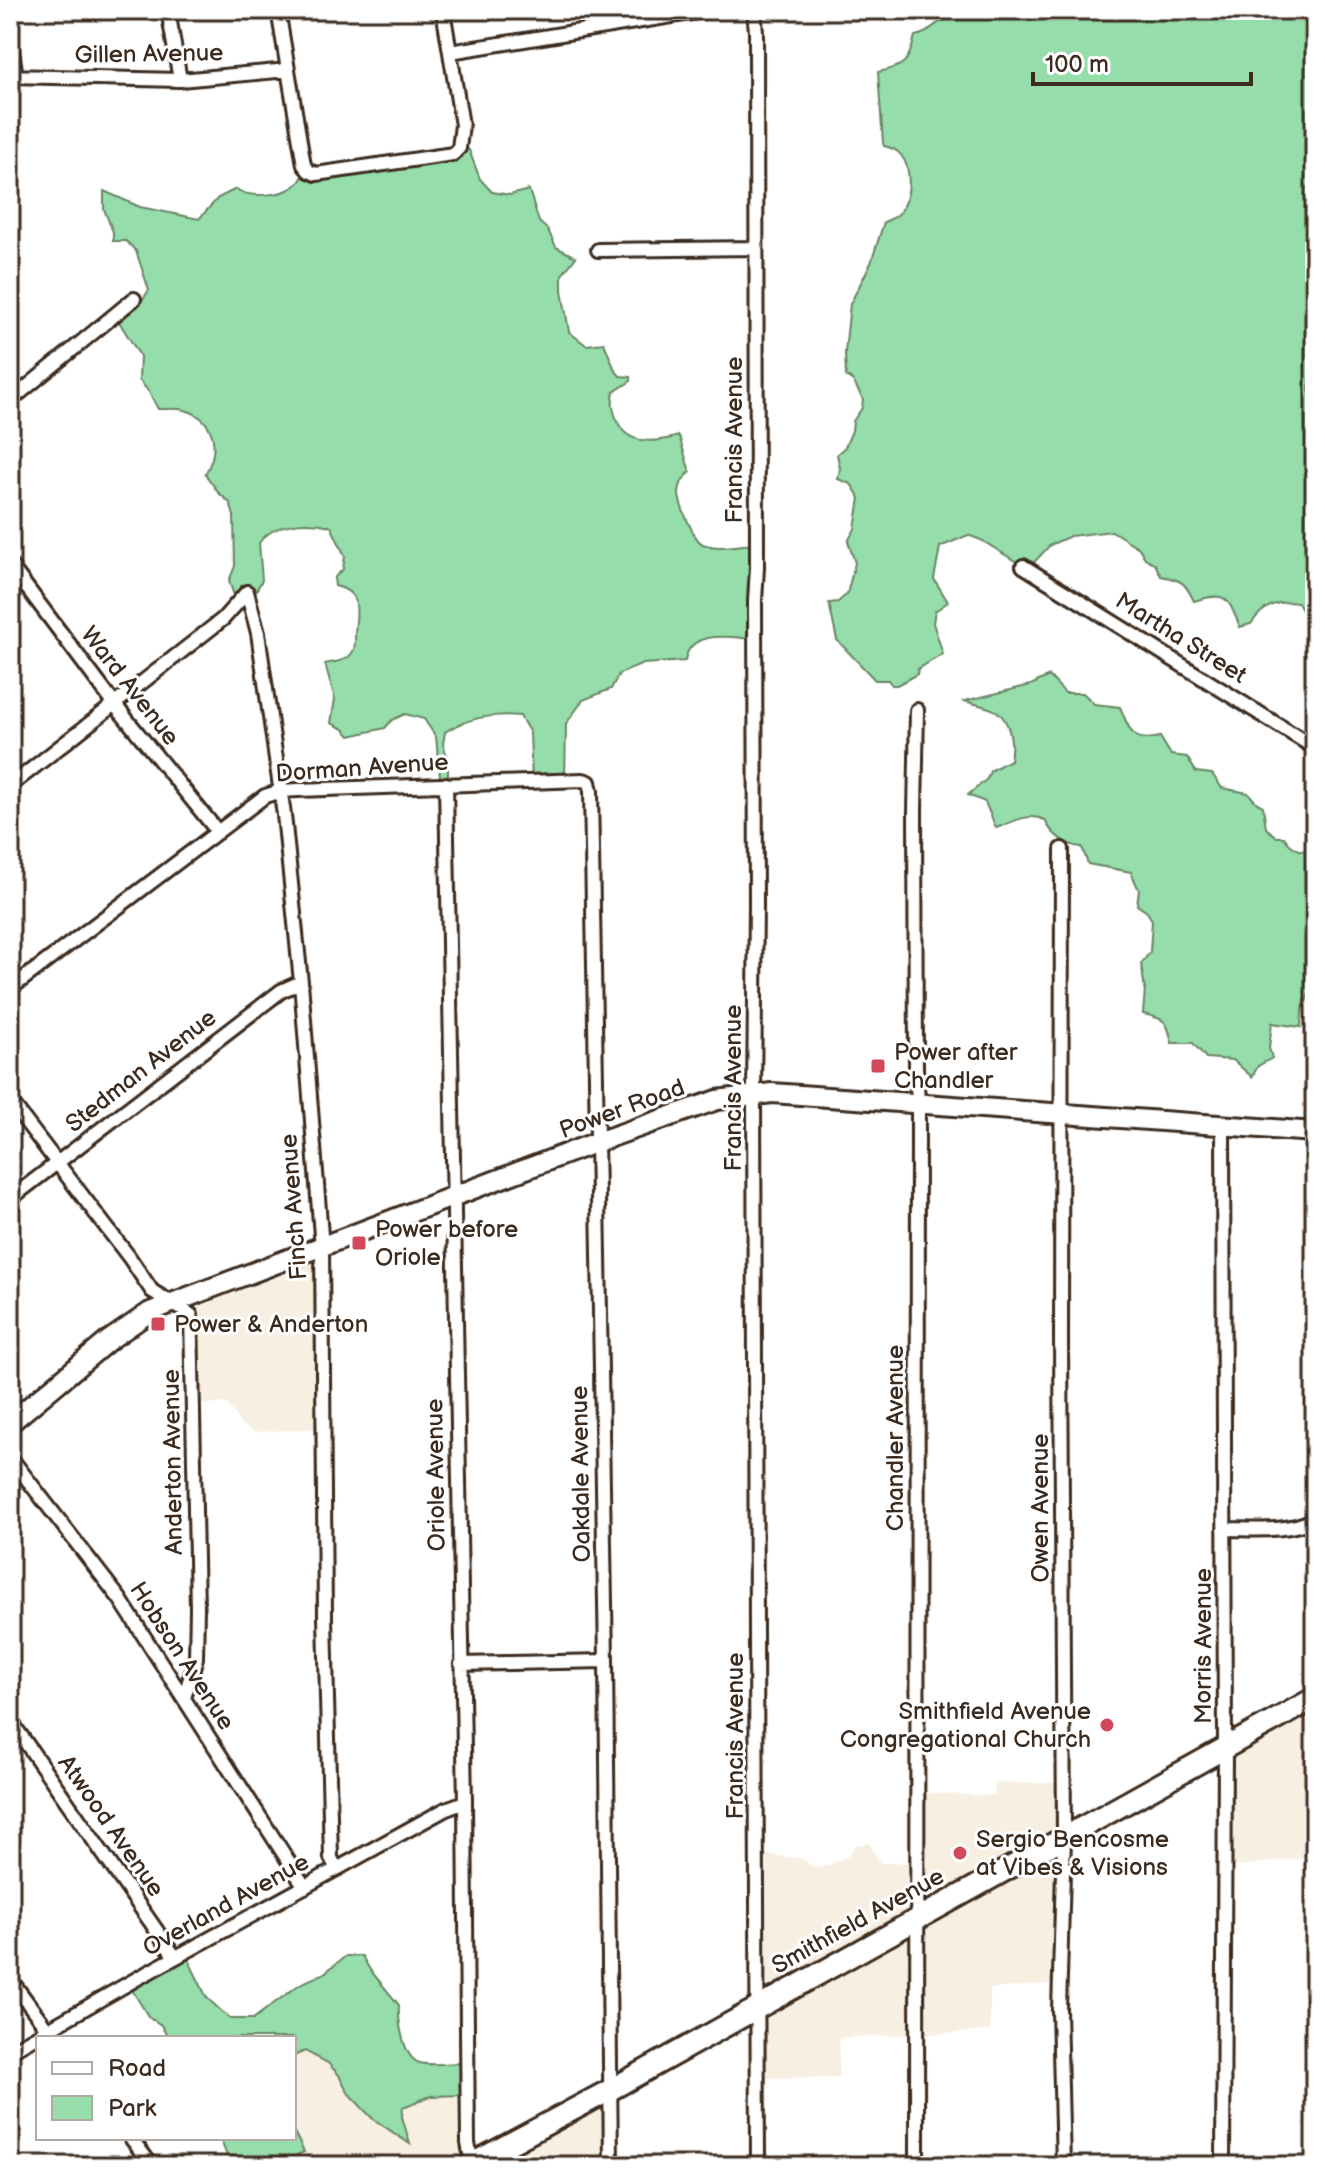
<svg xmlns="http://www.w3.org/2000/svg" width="1325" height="2176" font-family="'Balsamiq Sans',sans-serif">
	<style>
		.built { fill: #f7efe1 }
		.green { fill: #95ddab; stroke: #688464; stroke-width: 2 }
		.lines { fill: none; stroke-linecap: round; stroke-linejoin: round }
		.minor-casing { stroke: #3b2a1e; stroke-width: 18 }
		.secondary-casing { stroke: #3b2a1e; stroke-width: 24 }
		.primary-casing { stroke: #3b2a1e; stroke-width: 26 }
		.minor { stroke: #fff; stroke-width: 12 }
		.secondary { stroke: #fff; stroke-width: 18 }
		.primary { stroke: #fff; stroke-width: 20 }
		.poi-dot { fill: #d1495b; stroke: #fff; stroke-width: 3 }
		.labels { text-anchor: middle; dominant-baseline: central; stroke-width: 6; stroke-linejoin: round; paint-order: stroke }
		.street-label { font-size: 24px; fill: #3b2a1e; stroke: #fff }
		.poi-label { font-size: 24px; fill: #3b2a1e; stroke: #fff; text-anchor: start }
	</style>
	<rect width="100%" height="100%" fill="#fff"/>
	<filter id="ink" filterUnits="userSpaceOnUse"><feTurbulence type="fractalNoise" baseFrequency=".0125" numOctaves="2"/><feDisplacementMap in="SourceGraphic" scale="16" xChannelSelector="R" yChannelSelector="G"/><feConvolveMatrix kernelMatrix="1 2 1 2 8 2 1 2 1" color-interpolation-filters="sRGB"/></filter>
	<g filter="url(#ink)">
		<!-- built -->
		<path class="built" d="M 1315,980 L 1315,1026 L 1302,1027 L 1302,1011 Z
			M 320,1251 L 321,1428 L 255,1432 L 241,1425 L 227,1403 L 191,1405 L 184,1316 L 191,1297 Z
			M 1315,1699 L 1315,1817 L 1304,1818 L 1306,1858 L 1221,1868 L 1221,1752 Z
			M 995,1783 L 1059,1783 L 1057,1983 L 990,1989 L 990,2031 L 839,2038 L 839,2077 L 757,2078 L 760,1854 L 803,1859 L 814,1868 L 826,1866 L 847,1857 L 856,1845 L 869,1843 L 880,1863 L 914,1862 L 918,1793 L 994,1796 Z
			M 305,2051 L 328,2063 L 339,2075 L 349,2094 L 372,2118 L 409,2143 L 402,2117 L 403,2107 L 431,2096 L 465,2095 L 467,2164 L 604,2094 L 609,2166 L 302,2166 L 295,2156 L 304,2151 L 294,2132 L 294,2056 Z"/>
		<!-- green -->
		<path class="green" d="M 966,10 L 1315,10 L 1315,367 C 1308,385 1306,390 1315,408 L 1315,627 L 1310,624 L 1298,603 C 1277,600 1263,606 1251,624 L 1240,627 C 1227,597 1228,591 1194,601 C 1185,582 1182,580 1161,576 L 1155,564 L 1145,558 L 1139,548 L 1112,531 L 1070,536 L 1050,545 L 1028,569 L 981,540 L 968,535 L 940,547 L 934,579 L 948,602 L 935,611 L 933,623 L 943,654 L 918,669 L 917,674 L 897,685 L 892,685 L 888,680 L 875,680 L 837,640 L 829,603 L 838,602 L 847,594 L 855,563 L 848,541 L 855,529 L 860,498 L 851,484 L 838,479 L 840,468 L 837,454 L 845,447 L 852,431 L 853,421 L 862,408 L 863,399 L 853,381 L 846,376 L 845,352 L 850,304 L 871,263 L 884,222 C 888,220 892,219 896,216 C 911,204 913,170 901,155 C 897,150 889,147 884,146 L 883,143 L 878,72 C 905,67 909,62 915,36 C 930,33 929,28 940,22 C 952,17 956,20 966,10 Z
			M 462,146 L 469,150 L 480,179 L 492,192 L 510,195 L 529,190 L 539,222 L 548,230 L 556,247 L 576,257 L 562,275 L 562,290 L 569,332 L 586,345 L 604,343 L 615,370 L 620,376 L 631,377 L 631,381 L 614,392 C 611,404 613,411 618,422 C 628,447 658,442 679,436 L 690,472 C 683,478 679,484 679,494 C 679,503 694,541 703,544 C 717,550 738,545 754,544 L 752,639 C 730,637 689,629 685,661 L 643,664 L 619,674 L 611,689 L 583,700 L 566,724 L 565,782 L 532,782 L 530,733 L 520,716 C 495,713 466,718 445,732 L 443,744 L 448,760 L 448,786 L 441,786 L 436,737 L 424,719 L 405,714 L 392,720 L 385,728 L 350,736 L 344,729 L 331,723 L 335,699 L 325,664 C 334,662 349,661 353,651 C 356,646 355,637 355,632 C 357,610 362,592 335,586 L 334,578 L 343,569 L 345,556 L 331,526 C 307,520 274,522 259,543 L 262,580 L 247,608 L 239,610 L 229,581 L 235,566 L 234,516 L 230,503 L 219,493 L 205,474 C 220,450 216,419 185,410 C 177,408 167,409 158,409 L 149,392 L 139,380 L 140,356 L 118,320 L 143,299 L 149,290 L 136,251 L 126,241 L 113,241 L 113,232 L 104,209 L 104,191 L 140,207 L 199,219 L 218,198 L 236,189 C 250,199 286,196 298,183 C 302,180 303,175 305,171 L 419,158 Z
			M 1049,676 L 1065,693 L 1083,693 L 1094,704 L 1120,707 C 1130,730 1131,744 1160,737 L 1171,755 L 1187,757 L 1196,772 L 1212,774 L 1222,788 L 1248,793 L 1257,803 L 1263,806 L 1266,828 L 1277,837 L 1284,837 C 1289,845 1295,850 1305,851 L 1307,859 L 1315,860 L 1315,980 L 1302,1011 L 1301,1027 L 1272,1023 L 1269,1048 L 1272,1058 L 1258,1066 L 1252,1077 L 1233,1060 L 1206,1058 L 1193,1043 L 1172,1043 C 1167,1020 1166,1019 1143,1014 L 1145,989 L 1141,964 L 1150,952 L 1152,920 L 1147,912 L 1137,905 L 1139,890 L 1131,872 L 1088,864 L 1082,847 C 1066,846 1051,834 1045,820 C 1028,812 1013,822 996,828 L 985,802 L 968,795 L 987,779 L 990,771 L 1010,760 C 1013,745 1011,720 996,711 C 987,706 974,704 964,701 L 1031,685 Z
			M 186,1955 L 207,1998 L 230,2019 L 253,2019 L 300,1984 L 323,1974 L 346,1956 L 362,1956 L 370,1970 L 399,2005 C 398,2021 403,2057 419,2063 C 428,2066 453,2063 464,2063 L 465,2095 L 431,2096 L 403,2107 L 402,2117 L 410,2144 L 372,2118 L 349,2094 L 339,2075 L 328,2063 L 305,2051 L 294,2056 L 294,2038 L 168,2038 L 161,2025 L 148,2016 L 129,1985 Z
			M 294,2132 L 304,2152 L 271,2166 L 251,2166 L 245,2157 L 227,2156 L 220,2138 L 294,2138 Z"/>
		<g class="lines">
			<defs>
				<path id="minor" d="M 168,10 L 180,80
					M 278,10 L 304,165 L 309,171 L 316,174 L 453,154 L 459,148 L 462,125 L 443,10
					M 754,10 L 756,32 L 757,567 L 755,601 L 756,905 L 754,1094 L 758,2166
					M 10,39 L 16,76
					M 450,52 L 709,10
					M 10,76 L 180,80 L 288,70
					M 598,250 L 755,248
					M 10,401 L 134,299
					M 10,565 L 115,705 L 218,832
					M 1023,566 L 1315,748
					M 247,592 L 258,633 L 284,815 L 301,982 L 322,1248 L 325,1617 L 331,1858 L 337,1869
					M 446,784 L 465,1802 L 468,2143 L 472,2164
					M 10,786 L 223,619 L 247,592
					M 1062,849 L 1061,1339 L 1064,1837 L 1059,2010 L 1063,2166
					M 10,989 L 265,796 L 281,791 L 298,790 L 583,780 L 589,782 L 591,791 L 606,1661 L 611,2166
					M 10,1101 L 129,1257 L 152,1291 L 191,1315 L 197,1608 L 196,1658 L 184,1698
					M 10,1199 L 281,991 L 301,982
					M 10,1457 L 120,1599 L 305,1887
					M 1224,1529 C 1255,1529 1287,1533 1315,1519
					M 461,1664 L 606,1661
					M 10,1720 L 175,1957
					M 10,1979 L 54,2038
					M 10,2051 L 138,1978 L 446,1809 L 465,1802
					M 131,2138 L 152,2166
					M 917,2166 L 918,1102 L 916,1067 L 915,812 L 917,710
					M 1223,2166 L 1225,1749 L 1223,1125"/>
				<path id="secondary" d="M 10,1423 L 108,1341 L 150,1312 L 172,1303 L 597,1142 L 717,1100 L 772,1093 L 1315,1132"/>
				<path id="primary" d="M 468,2166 L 610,2090 L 1315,1698"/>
			</defs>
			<!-- minor casing -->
			<use href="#minor" class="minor-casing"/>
			<!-- secondary casing -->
			<use href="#secondary" class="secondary-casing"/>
			<!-- primary casing -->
			<use href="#primary" class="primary-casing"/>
			<!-- minor -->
			<use href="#minor" class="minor"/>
			<!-- secondary -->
			<use href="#secondary" class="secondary"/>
			<!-- primary -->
			<use href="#primary" class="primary"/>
		</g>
	</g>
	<!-- markers -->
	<g class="poi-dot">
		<rect x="870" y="1058" width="16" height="16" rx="4"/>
		<rect x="351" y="1235" width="16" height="16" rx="4"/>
		<rect x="150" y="1316" width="16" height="16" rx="4"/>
		<circle cx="1107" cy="1725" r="8"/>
		<circle cx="960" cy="1853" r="8"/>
	</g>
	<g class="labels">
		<!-- street labels -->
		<g class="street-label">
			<text transform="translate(149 54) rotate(-1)">Gillen Avenue</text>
			<text transform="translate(734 440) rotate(-90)">Francis Avenue</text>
			<text transform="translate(1181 638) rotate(32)">Martha Street</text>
			<text transform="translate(130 686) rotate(52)">Ward Avenue</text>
			<text transform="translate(362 768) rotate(-4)">Dorman Avenue</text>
			<text transform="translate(141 1071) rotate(-38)">Stedman Avenue</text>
			<text transform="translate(733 1088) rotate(-90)">Francis Avenue</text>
			<text transform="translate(622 1109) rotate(-20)">Power Road</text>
			<text transform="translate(294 1207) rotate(-94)">Finch Avenue</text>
			<text transform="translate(895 1438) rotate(-90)">Chandler Avenue</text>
			<text transform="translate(173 1462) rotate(-91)">Anderton Avenue</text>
			<text transform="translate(581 1474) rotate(-91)">Oakdale Avenue</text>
			<text transform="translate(436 1475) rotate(-91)">Oriole Avenue</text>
			<text transform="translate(1040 1508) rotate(-90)">Owen Avenue</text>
			<text transform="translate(1203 1646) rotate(-90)">Morris Avenue</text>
			<text transform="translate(182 1656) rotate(57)">Hobson Avenue</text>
			<text transform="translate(735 1736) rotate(-90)">Francis Avenue</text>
			<text transform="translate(111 1826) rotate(55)">Atwood Avenue</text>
			<text transform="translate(226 1905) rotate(-29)">Overland Avenue</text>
			<text transform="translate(858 1921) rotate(-29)">Smithfield Avenue</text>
		</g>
		<!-- poi labels -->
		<g class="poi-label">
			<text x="894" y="1052">Power after<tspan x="894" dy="28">Chandler</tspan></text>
			<text x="375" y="1229">Power before<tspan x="375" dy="28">Oriole</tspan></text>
			<text x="174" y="1324">Power &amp; Anderton</text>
			<text x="1091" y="1711" text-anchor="end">Smithfield Avenue<tspan x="1091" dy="28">Congregational Church</tspan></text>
			<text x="976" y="1839">Sergio Bencosme<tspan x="976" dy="28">at Vibes &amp; Visions</tspan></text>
		</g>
	</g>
	<!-- margin -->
	<rect width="1325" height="2176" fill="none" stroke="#fff" stroke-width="40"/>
	<rect x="20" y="20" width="1285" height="2136" fill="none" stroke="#3b2a1e" stroke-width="3" filter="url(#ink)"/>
	<!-- legend -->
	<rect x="36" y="2036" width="260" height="104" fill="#ffffff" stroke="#b1aaa5" stroke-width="2"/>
	<rect x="52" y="2062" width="40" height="12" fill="#ffffff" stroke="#b1aaa5" stroke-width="2"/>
	<text x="108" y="2076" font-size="24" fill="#3b2a1e">Road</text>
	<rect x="52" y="2096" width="40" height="24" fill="#95ddab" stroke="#b1aaa5" stroke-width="2"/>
	<text x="108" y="2116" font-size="24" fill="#3b2a1e">Park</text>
	<!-- scale -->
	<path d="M1033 72v12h218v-12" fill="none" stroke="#3b2a1e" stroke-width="4"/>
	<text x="1045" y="72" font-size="24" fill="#3b2a1e" stroke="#ffffff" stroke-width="6" paint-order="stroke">100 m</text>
</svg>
